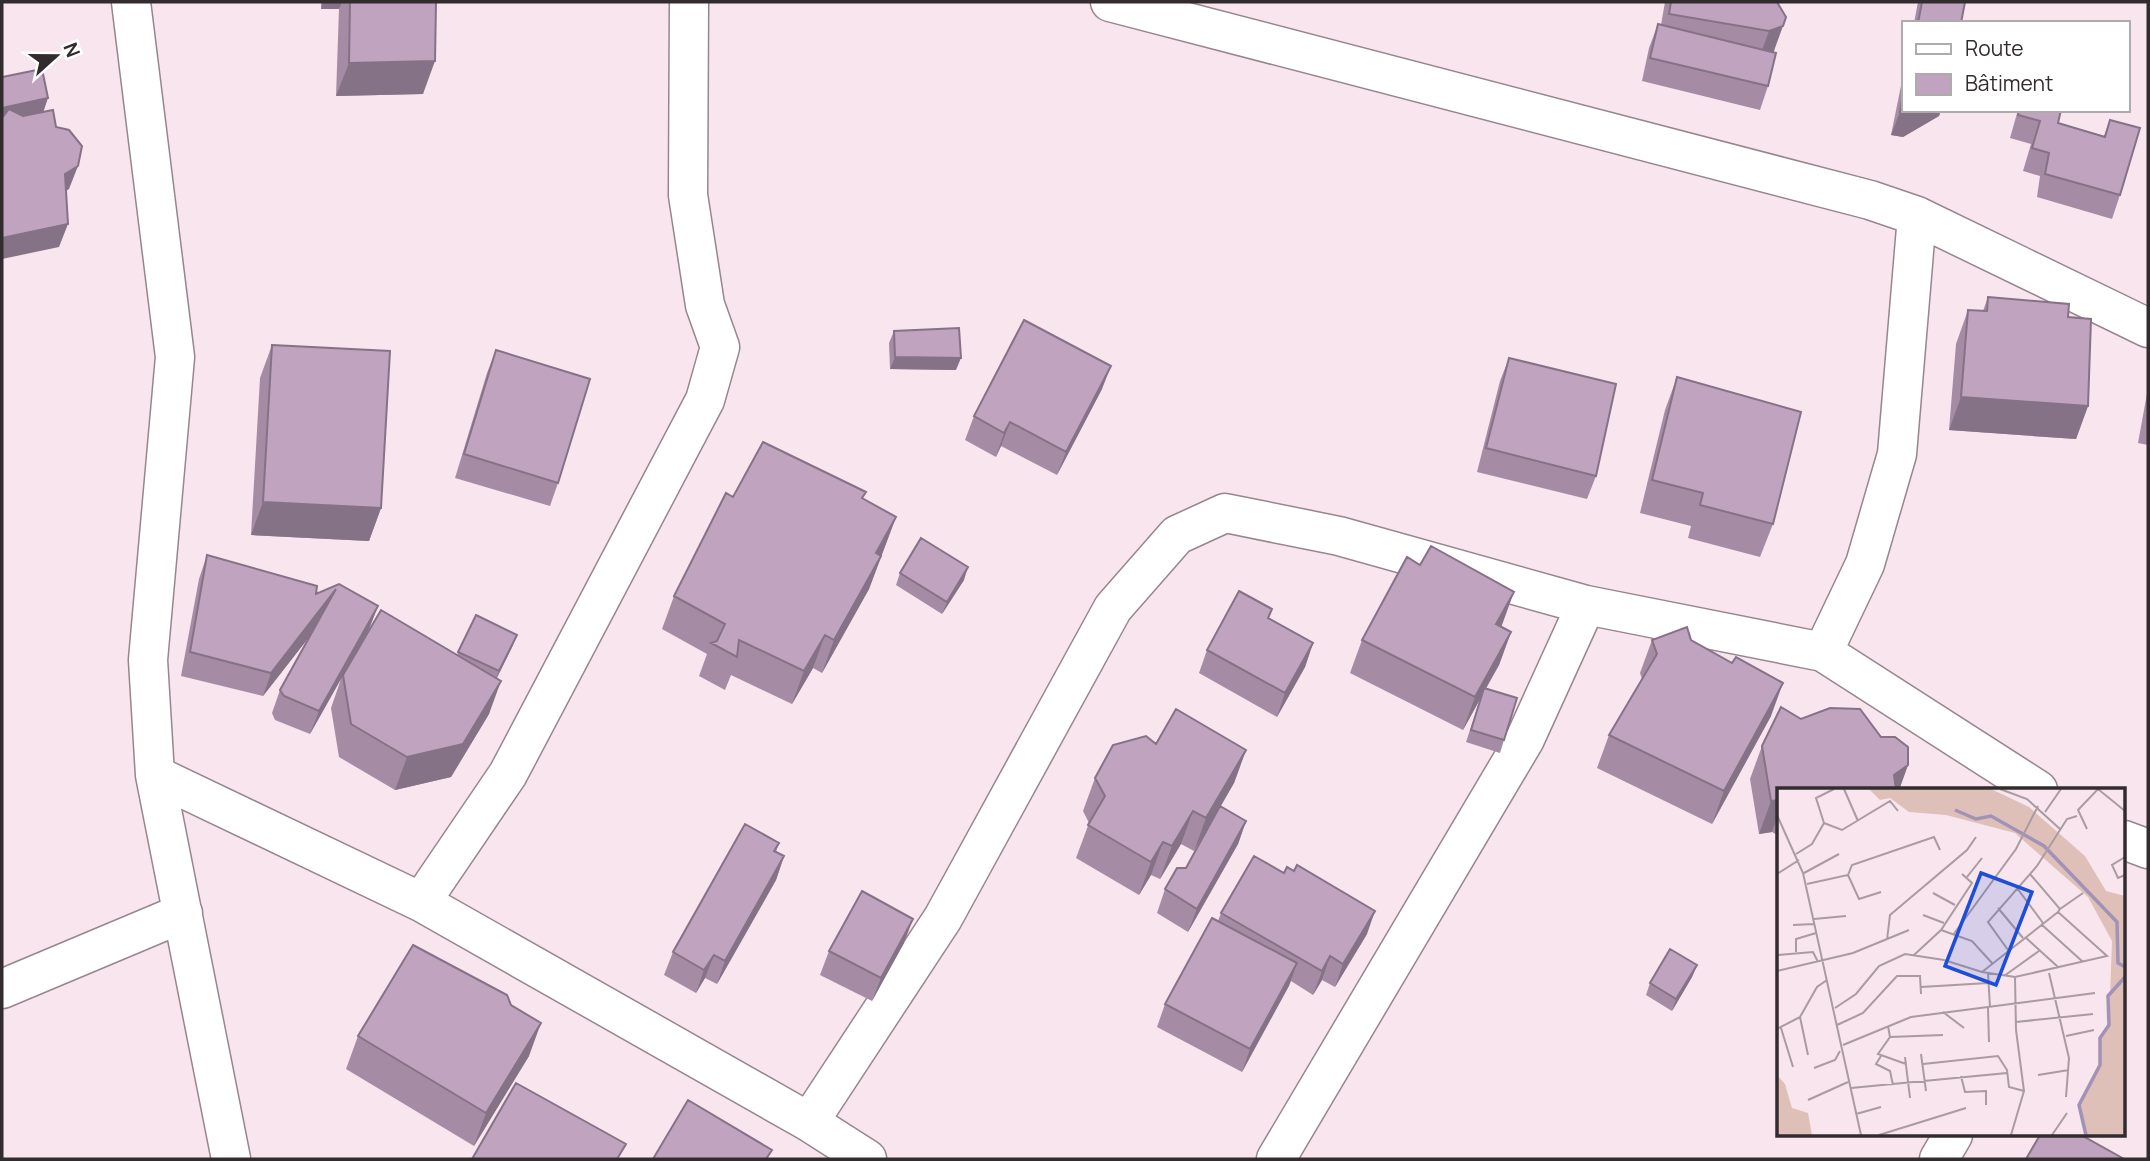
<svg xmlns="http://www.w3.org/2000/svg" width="2150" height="1161" font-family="Manrope,sans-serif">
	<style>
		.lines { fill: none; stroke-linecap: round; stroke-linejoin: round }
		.minor-casing { stroke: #97868e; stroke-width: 41 }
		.minor { stroke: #fff; stroke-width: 38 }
		.wall { fill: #a58ca4 }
		.shaded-wall { fill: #867286 }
		.building { fill: #c0a3bf; stroke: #867286; stroke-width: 2 }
		.inset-river { fill: none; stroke: #a193b5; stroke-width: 3.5 }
		.inset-road { fill: none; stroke: #a99ba1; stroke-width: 2 }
		.view { fill: #1d4ed8; fill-opacity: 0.15; stroke: #1d4ed8; stroke-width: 3.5 }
		.inset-edge { fill: none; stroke: #332c2f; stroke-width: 3.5 }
	</style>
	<rect width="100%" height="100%" fill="#f8e5ed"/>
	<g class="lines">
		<defs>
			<path id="minor" d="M 131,2 L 175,357 L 148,660 L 155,775 L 231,1159
				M 1110,2 L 1870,200 L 1917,216 L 2148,328
				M 1823,652 L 1865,564 L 1897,454 L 1917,216
				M 155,775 L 421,902 L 809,1122 L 867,1159
				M 2124,840 L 2148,849
				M 421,902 L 508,774 L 705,400 L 720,347 L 705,305 L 688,195 L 689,2
				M 2,989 L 183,913
				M 809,1122 L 943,918 L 1113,608 L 1177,535 L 1225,513 L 1339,536 L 1586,605 L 1823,652 L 2038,790
				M 1276,1159 L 1525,739 L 1586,605
				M 1939,1159 L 1953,1135"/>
		</defs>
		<!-- minor casing -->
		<use href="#minor" class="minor-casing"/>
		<!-- minor -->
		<use href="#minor" class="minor"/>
	</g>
	<!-- wall -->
	<path class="wall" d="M 321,2 L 436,2 L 423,94 L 336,96 L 339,9 L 321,9 Z
		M 1665,2 L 1777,2 L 1774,53 L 1768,86 L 1760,110 L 1642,81 L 1649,48 L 1658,24 L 1661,25 Z
		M 1918,2 L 1965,2 L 1961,23 L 1914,23 Z
		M 1903,76 L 1903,110 L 1941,110 L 1939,116 L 1903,137 L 1891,135 Z
		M 2018,110 L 2061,110 L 2058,123 L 2104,136 L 2110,120 L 2120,195 L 2112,219 L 2037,197 L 2040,176 L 2023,171 L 2031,144 L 2010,138 Z
		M 1988,297 L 2088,406 L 2076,439 L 1949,430 L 1956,344 L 1968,310 L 1983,311 Z
		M 894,331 L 956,370 L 890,369 L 889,343 Z
		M 272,345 L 381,508 L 369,541 L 251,535 L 260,378 Z
		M 496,350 L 558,483 L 550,506 L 455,478 L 487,373 Z
		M 1509,358 L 1596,476 L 1587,499 L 1477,472 L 1500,381 Z
		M 1677,377 L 1773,524 L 1760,557 L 1688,538 L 1691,526 L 1640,513 L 1665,410 Z
		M 2148,388 L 2148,445 L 2138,443 Z
		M 1102,389 L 1057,475 L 1001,446 L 996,457 L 965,440 L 974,416 Z
		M 733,497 L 863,499 L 896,517 L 869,589 L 822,673 L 813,668 L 792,704 L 731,675 L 725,690 L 699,676 L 707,654 L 662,629 L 674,596 Z
		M 207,555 L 316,594 L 378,606 L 369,629 L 457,655 L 476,615 L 517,635 L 512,647 L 497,678 L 489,714 L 451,777 L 395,790 L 339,757 L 331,708 L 341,679 L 310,734 L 275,720 L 272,713 L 280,690 L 312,633 L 263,696 L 181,676 L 199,579 Z
		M 1420,565 L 1501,626 L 1511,632 L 1499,665 L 1485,689 L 1504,740 L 1500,753 L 1466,742 L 1481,697 L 1463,730 L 1350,673 L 1362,640 Z
		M 900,573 L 964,580 L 942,614 L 896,585 Z
		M 1272,609 L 1269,618 L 1313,643 L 1305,667 L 1277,717 L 1199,673 L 1207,650 Z
		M 1652,640 L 1691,640 L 1771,716 L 1712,824 L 1597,768 L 1609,735 L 1642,679 L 1640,673 Z
		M 1801,719 L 1881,737 L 1908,765 L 1899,790 L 1779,790 L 1779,836 L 1772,832 L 1759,834 L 1750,779 L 1762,746 Z
		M 1156,744 L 1246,750 L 1234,783 L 1221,806 L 1246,821 L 1238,844 L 1188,932 L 1157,913 L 1165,889 L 1186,868 L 1212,820 L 1194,851 L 1181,844 L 1160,879 L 1151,875 L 1139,895 L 1076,858 L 1089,823 L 1083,811 L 1095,778 Z
		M 779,843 L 776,852 L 784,856 L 776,880 L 717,984 L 705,978 L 696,993 L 664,975 L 673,952 Z
		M 1221,913 L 1367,934 L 1335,987 L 1322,980 L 1313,995 L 1291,981 L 1242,1072 L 1157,1027 L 1165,1004 L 1218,921 Z
		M 904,943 L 872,1001 L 820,975 L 829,951 Z
		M 1697,965 L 1692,977 L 1672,1011 L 1646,995 L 1650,983 Z
		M 358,1036 L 529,1056 L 474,1146 L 346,1069 Z"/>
	<!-- shaded-wall -->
	<path class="shaded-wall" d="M 323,2 L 342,2 L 339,9 L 321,9 Z
		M 1783,26 L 1771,59 L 1757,64 L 1769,31 Z
		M 435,61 L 423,94 L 336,96 L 349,63 Z
		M 48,98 L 40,122 L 2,129 L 2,108 Z
		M 1917,110 L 1941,110 L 1939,116 L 1903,137 L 1891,135 L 1900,112 Z
		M 78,166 L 69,189 L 56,198 L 65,174 Z
		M 68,224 L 59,247 L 2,259 L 2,238 Z
		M 895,357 L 961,358 L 956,370 L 890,369 Z
		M 1111,366 L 1102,389 L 1057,475 L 1066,452 Z
		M 1961,397 L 2088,406 L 2076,439 L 1949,430 Z
		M 1010,422 L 1001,446 L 996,457 L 1004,433 Z
		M 263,502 L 381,508 L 369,541 L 251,535 Z
		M 896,517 L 869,589 L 822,673 L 834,640 L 876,553 Z
		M 968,567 L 964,580 L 942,614 L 947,602 Z
		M 336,589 L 328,613 L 263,696 L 271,673 Z
		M 1514,592 L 1502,625 L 1484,657 L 1496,624 Z
		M 378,606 L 369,629 L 310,734 L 319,711 Z
		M 1511,632 L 1499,665 L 1463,730 L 1475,697 Z
		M 517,635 L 512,647 L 494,683 L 499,671 Z
		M 825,635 L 813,668 L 792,704 L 804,671 Z
		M 1313,643 L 1305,667 L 1277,717 L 1285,693 Z
		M 501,681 L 489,714 L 451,777 L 395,790 L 407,757 Z
		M 1783,683 L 1771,716 L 1712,824 L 1724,791 Z
		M 1246,750 L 1234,783 L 1194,851 L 1206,818 Z
		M 1908,765 L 1899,790 L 1888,790 L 1894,775 Z
		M 1779,800 L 1779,812 L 1772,832 L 1759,834 L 1771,801 Z
		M 1193,811 L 1181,844 L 1160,879 L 1172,846 Z
		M 1246,821 L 1238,844 L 1188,932 L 1197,909 Z
		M 1163,842 L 1151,875 L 1139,895 L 1151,862 Z
		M 784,856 L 776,880 L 717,984 L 725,961 Z
		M 1375,911 L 1367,934 L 1335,987 L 1343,964 Z
		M 913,919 L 904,943 L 872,1001 L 881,978 Z
		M 714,955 L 705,978 L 696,993 L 704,970 Z
		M 1330,956 L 1322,980 L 1313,995 L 1322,971 Z
		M 1297,963 L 1289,986 L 1242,1072 L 1250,1049 Z
		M 1697,965 L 1692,977 L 1672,1011 L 1676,999 Z
		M 541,1023 L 529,1056 L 474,1146 L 486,1113 Z"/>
	<!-- building -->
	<path class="building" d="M 350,2 L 436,2 L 435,61 L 349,63 Z
		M 1671,2 L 1777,2 L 1786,17 L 1783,26 L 1769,31 L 1669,14 Z
		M 1922,2 L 1965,2 L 1961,23 L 1918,23 Z
		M 1658,24 L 1776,53 L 1768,86 L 1650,58 Z
		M 42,69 L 48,98 L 2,108 L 2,77 Z
		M 1903,94 L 1903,110 L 1917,110 L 1912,113 L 1900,112 Z
		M 9,109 L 23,116 L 53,110 L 56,127 L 69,130 L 82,146 L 78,166 L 65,174 L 68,224 L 2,238 L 2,118 Z
		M 2019,110 L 2061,110 L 2058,123 L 2105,137 L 2110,120 L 2140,128 L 2120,195 L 2045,174 L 2049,153 L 2032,148 L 2040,121 L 2018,115 Z
		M 1988,297 L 2069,304 L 2068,317 L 2091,319 L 2088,406 L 1961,397 L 1968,310 L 1987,311 Z
		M 1024,320 L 1111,366 L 1066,452 L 1010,422 L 1004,433 L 974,416 Z
		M 959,328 L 961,358 L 895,357 L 894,331 Z
		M 272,345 L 390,351 L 381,508 L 263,502 Z
		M 496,350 L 590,379 L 558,483 L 464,454 Z
		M 1509,358 L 1616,384 L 1596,476 L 1486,448 Z
		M 1677,377 L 1801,412 L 1773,524 L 1700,505 L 1703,493 L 1652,480 Z
		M 763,442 L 866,492 L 862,498 L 896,517 L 876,553 L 881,556 L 834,640 L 825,635 L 804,671 L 739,640 L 737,657 L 711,643 L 717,641 L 725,624 L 674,596 L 726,493 L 733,497 Z
		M 921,538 L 968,567 L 947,602 L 900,573 Z
		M 1431,546 L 1514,592 L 1496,624 L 1511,632 L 1475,697 L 1362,640 L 1407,557 L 1420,565 Z
		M 207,555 L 317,586 L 316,594 L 339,584 L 378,606 L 319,711 L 284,696 L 280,690 L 336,589 L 271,673 L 190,652 Z
		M 1239,591 L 1272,609 L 1268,618 L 1313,643 L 1285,693 L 1207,650 Z
		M 381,610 L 501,681 L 463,744 L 407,757 L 351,724 L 343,675 Z
		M 476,615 L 517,635 L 499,671 L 458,652 Z
		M 1687,627 L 1691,640 L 1732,663 L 1736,657 L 1783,683 L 1724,791 L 1609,735 L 1657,654 L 1652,640 Z
		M 1484,688 L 1517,698 L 1504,740 L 1471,730 Z
		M 1781,707 L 1801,719 L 1830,708 L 1860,709 L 1881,737 L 1895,737 L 1908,747 L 1908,765 L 1894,775 L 1896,790 L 1779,790 L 1779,800 L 1771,801 L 1762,746 Z
		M 1176,709 L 1246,750 L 1206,818 L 1193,811 L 1172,846 L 1163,842 L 1151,862 L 1088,825 L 1105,796 L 1095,778 L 1113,745 L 1146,736 L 1156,744 Z
		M 1220,806 L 1246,821 L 1197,909 L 1165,889 L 1177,868 L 1186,868 Z
		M 745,824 L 779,843 L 774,851 L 784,856 L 725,961 L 714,955 L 704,970 L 673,952 Z
		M 1254,856 L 1284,873 L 1287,867 L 1294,871 L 1297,865 L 1375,911 L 1343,964 L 1330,956 L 1322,971 L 1221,913 Z
		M 862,891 L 913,919 L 881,978 L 829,951 Z
		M 1212,918 L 1297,963 L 1250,1049 L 1165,1004 Z
		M 413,945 L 507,995 L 511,1005 L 541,1023 L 486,1113 L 358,1036 Z
		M 1670,949 L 1697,965 L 1676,999 L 1650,983 Z
		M 516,1083 L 626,1144 L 617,1159 L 472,1159 Z
		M 688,1100 L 772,1150 L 766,1159 L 653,1159 Z
		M 2040,1135 L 2081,1135 L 2124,1159 L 2026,1159 Z"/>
	<!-- overview -->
	<g transform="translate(1777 788)">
		<rect width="348" height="348" fill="#f8e5ed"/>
		<path d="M 92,1 L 214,1 L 252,19 L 308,68 L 329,103 L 348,108 L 348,347 L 309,347 L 302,318 L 323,280 L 323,250 L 332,237 L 335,153 L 311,109 L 238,45 L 169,27 L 132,24 L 113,10 L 103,12 ZM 0,287 L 8,296 L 15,320 L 31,325 L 35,347 L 0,347 Z" fill="#dfc0b9"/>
		<path class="inset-river" d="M 178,22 L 199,31 L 214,28 L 267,58 L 340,134 L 341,175 L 348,179M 309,347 L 302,317 L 323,277 L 323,250 L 332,237 L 331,208 L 348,189"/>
		<path class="inset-road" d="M 67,1 L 81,33M 223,1 L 250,11 L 283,41M 268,24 L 284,1M 0,27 L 26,85 L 84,347M 47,35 L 39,10 L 57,1M 310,41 L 301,22 L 321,1 L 348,23M 19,66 L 35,56 L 47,35 L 65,42 L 113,13 L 121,23M 348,69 L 335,77 L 341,90 L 348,87M 27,85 L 62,66M 0,86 L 22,72M 253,86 L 283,121 L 281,124M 71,87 L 82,111 L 104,104M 190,89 L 205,70M 30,96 L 71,87 L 75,77 L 157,49 L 163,62M 240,100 L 266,135M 156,105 L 178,117M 221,120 L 246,150M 283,121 L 306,105M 146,127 L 167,135M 37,131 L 69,128M 264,136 L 306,174M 16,137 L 37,136M 164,142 L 195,153 L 215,175M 176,147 L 239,61 L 261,18M 248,149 L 281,179M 110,152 L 113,127 L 190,62 L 199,49M 231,162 L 211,134 L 260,78 L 290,31 L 300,28M 19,164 L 19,151 L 39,145M 0,167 L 36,164 L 41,174M 137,167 L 164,142 L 195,95 L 185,86M 0,183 L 76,165 L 132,142M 211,185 L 213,219M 272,185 L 292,270 L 289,309M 227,188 L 262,163M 144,199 L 211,195M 58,220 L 79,206 L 102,178 L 128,166 L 167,172 L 205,184 L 238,189 L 330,168 L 281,124 L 205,184M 211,220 L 212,254M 166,224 L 187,240M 23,229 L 40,199 L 50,192M 239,234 L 316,226M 60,237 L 86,225 L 120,188 L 143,188 L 144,206M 111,238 L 113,249 L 101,266 L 129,276M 4,240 L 16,279M 0,241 L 23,229 L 31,267M 289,248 L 317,242M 113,249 L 166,247M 66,257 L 134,229 L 318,205M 144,266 L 149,303M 104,268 L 99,276 L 113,283 L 116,297M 128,269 L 133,310M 146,276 L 221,268 L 230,282 L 232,299 L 247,303M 37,280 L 58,272 L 63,263M 261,287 L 292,282M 184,288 L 188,304 L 209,303 L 209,317M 74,300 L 230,285M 31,312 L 71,294M 79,326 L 104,319M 102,347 L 189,320M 234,347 L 247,303 L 239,242 L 238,189M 275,347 L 290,325"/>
		<path class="view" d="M 204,85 L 255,104 L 219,197 L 168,178 Z"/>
		<rect width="348" height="348" class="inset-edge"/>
	</g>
	<!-- border -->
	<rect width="2150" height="1161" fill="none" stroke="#332c2f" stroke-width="7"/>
	<!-- legend -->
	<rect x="1902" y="21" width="228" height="91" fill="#ffffff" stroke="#adabac" stroke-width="2"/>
	<rect x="1916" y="44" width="35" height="10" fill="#ffffff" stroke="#adabac" stroke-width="2"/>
	<text x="1965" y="56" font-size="21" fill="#332c2f">Route</text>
	<rect x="1916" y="74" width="35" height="21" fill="#c0a3bf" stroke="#adabac" stroke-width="2"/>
	<text x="1965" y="91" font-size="21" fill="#332c2f">Bâtiment</text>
	<!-- north arrow -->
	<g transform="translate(56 56) rotate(69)" stroke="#ffffff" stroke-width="5" paint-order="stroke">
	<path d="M0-5L12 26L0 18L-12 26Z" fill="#332c2f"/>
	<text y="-10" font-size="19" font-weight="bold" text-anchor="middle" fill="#332c2f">N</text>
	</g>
</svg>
